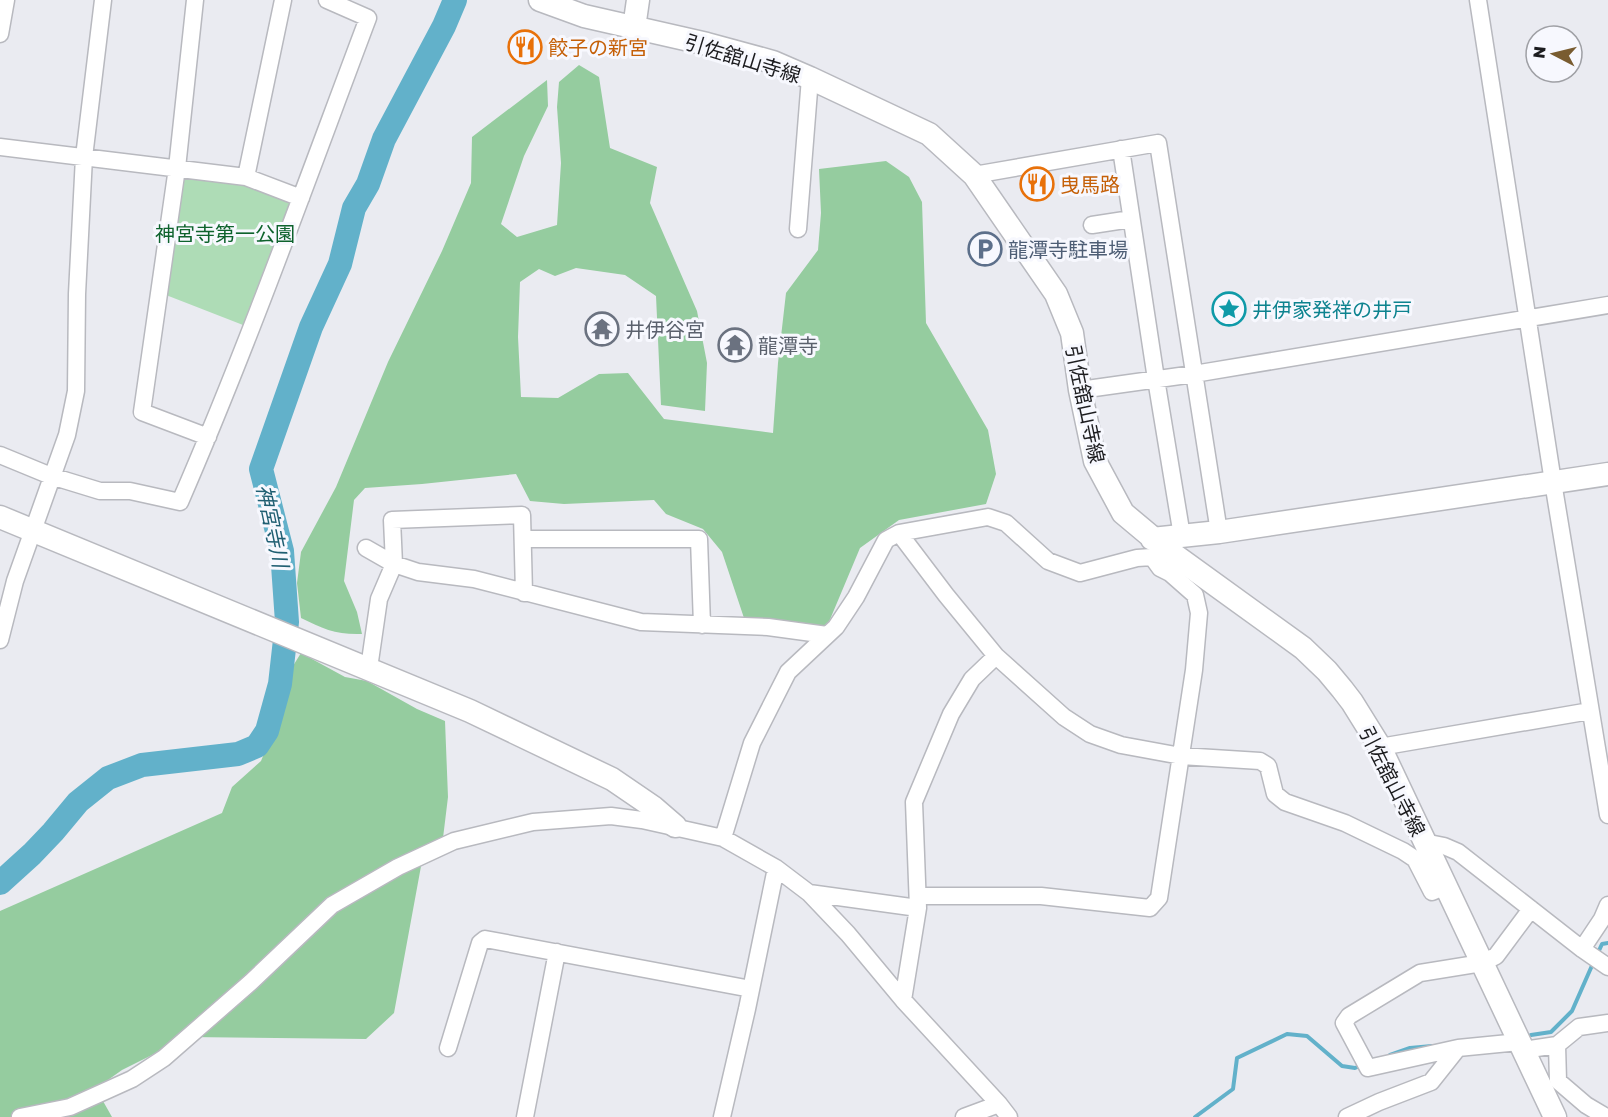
<svg xmlns="http://www.w3.org/2000/svg" width="1608" height="1117" font-family="'Golos Text','Noto Sans JP',sans-serif">
	<style>
		.green { fill: #aedcb6 }
		.forest { fill: #95cc9f }
		.lines { fill: none; stroke-linecap: round; stroke-linejoin: round }
		.stream { stroke: #62b1ca; stroke-width: 4 }
		.river { stroke: #62b1ca; stroke-width: 24 }
		.street-casing { stroke: #b8b9bf; stroke-width: 19 }
		.secondary-casing { stroke: #b8b9bf; stroke-width: 25 }
		.street { stroke: #fff; stroke-width: 16 }
		.secondary { stroke: #fff; stroke-width: 22 }
		.labels { text-anchor: middle; dominant-baseline: central; stroke-width: 6; stroke-linejoin: round; paint-order: stroke }
		.food-label { font-size: 20px; fill: #c56008; stroke: #f7f8fe; text-anchor: start }
		.street-label { font-size: 20px; fill: #1c1c1f; stroke: #f7f8fe }
		.park-label { font-size: 20px; fill: #0e632d; stroke: #f7f8fe }
		.service-label { font-size: 20px; fill: #4e5e75; stroke: #f7f8fe; text-anchor: start }
		.culture-label { font-size: 20px; fill: #0d838f; stroke: #f7f8fe; text-anchor: start }
		.worship-label { font-size: 20px; fill: #5b616d; stroke: #f7f8fe; text-anchor: start }
		.water-label { font-size: 21px; font-style: italic; fill: #205f72; stroke: #f7f8fe }
	</style>
	<rect width="100%" height="100%" fill="#eaebf1"/>
	<!-- green -->
	<path class="green" d="M 184,177 L 244,184 L 290,202 L 243,325 L 166,295 Z"/>
	<!-- forest -->
	<path class="forest" d="M 579,65 L 599,77 L 610,148 L 657,167 L 650,203 L 697,311 L 707,363 L 705,411 L 661,405 L 656,296 L 625,275 L 576,268 L 555,276 L 539,269 L 520,282 L 518,337 L 521,397 L 558,398 L 599,374 L 628,373 L 664,419 L 773,433 L 778,363 L 786,293 L 818,250 L 821,213 L 819,169 L 886,161 L 909,177 L 922,202 L 926,323 L 988,430 L 996,474 L 986,504 L 899,520 L 860,548 L 826,629 L 744,618 L 722,552 L 703,529 L 666,514 L 654,500 L 564,504 L 530,501 L 516,474 L 422,484 L 365,488 L 354,500 L 344,581 L 357,612 L 362,634 C 337,635 323,629 301,618 L 297,583 L 301,552 L 336,487 L 388,362 L 442,251 L 471,183 L 472,137 L 547,80 L 548,106 L 524,156 L 501,224 L 517,237 L 557,225 L 561,163 L 557,107 L 559,82 Z
		M 301,653 L 345,677 L 367,681 L 417,709 L 445,721 L 448,797 L 443,838 L 424,850 L 394,1013 L 366,1039 L 188,1037 L 122,1070 L 84,1097 L 99,1094 L 112,1117 L 0,1117 L 0,911 L 222,813 L 232,787 L 261,761 L 277,722 L 278,690 Z"/>
	<g class="lines">
		<!-- stream -->
		<path class="stream" d="M 1597,955 L 1602,944 L 1608,943
			M 1531,1035 L 1551,1032 L 1572,1011 L 1594,961
			M 1390,1055 L 1410,1048 L 1432,1046
			M 1195,1117 L 1233,1089 L 1237,1058 L 1287,1034 L 1307,1036 L 1342,1066 L 1355,1068 L 1360,1066"/>
		<!-- river -->
		<path class="river" d="M 0,883 L 32,854 L 53,832 L 78,802 L 108,778 L 142,765 L 238,754 L 257,746 L 267,731 L 280,684 L 287,622 L 282,551 L 261,469 L 311,327 L 340,264 L 354,208 L 368,184 L 384,139 L 444,26 L 455,0"/>
		<defs>
			<path id="street" d="M 195,0 L 177,168 L 142,412 L 208,437
				M 1478,0 L 1553,482 L 1608,815
				M 0,34 L 6,0
				M 0,147 L 246,177 L 301,198
				M 1121,149 L 1156,379 L 1182,536
				M 974,175 L 1158,143 L 1219,532
				M 246,177 L 283,0
				M 1092,225 L 1131,219
				M 798,229 L 810,78
				M 1080,390 L 1194,374 L 1608,305
				M 0,455 L 51,476 L 100,491 L 130,491 L 180,502 C 249,343 307,180 368,18 L 327,0
				M 899,533 L 946,595 L 996,656 L 1064,717 L 1090,734 L 1121,745 L 1181,756 L 1260,761 L 1268,766 L 1275,794 L 1285,802 L 1345,823 L 1403,851 L 1415,859 L 1432,892 L 1446,886
				M 523,539 L 699,539 L 702,625
				M 366,548 L 394,564 L 418,572 L 474,579 L 641,622 L 768,627 L 827,635
				M 0,640 L 15,581 L 67,435 L 76,391 L 77,294 L 84,157 L 103,0
				M 369,668 L 379,599 L 394,564 L 392,520 L 522,515 L 524,593
				M 1380,747 L 1590,711
				M 723,838 L 752,743 L 788,672 L 836,627 L 856,597 L 886,540 L 899,533 L 988,517 L 1006,523 L 1048,561 L 1080,573 L 1137,558 L 1152,557 L 1166,549
				M 1424,842 L 1444,846 L 1458,852 L 1582,949 L 1608,967
				M 809,893 L 918,908
				M 918,896 L 1041,896 L 1150,908 L 1159,898 L 1194,670 L 1199,613 L 1195,595 L 1170,573 L 1160,568 L 1152,557
				M 1582,949 L 1602,919 L 1608,905
				M 903,1000 L 918,908 L 914,802 L 951,714 L 972,679 L 996,656
				M 1557,1045 L 1579,1027 L 1608,1023
				M 448,1048 L 480,943 L 485,939 L 751,989
				M 1458,1048 L 1368,1068 L 1344,1023 L 1349,1016 L 1420,973 L 1482,963 L 1496,956 L 1531,909
				M 1523,1050 L 1557,1045 L 1558,1081 L 1586,1105 L 1606,1117
				M 20,1117 L 70,1107 L 132,1079 L 164,1058 L 251,982 L 332,905 L 398,867 L 454,841 L 533,822 L 611,816 L 642,820 L 723,838 L 776,868 L 809,893 L 848,934 L 903,1000 L 999,1104 L 1009,1117
				M 525,1117 L 557,952
				M 722,1117 L 747,1009 L 776,868
				M 964,1117 L 999,1104
				M 1347,1117 L 1379,1102 L 1431,1082 L 1458,1048 L 1519,1042"/>
			<path id="secondary" d="M 540,0 L 584,16 L 707,44 L 773,62 L 810,78 L 929,134 L 974,175 L 1056,294 L 1072,333 L 1080,390 L 1095,461 L 1123,513 L 1166,549 L 1303,648 L 1327,671 L 1342,689 L 1352,702 L 1380,747 L 1555,1117
				M 634,28 L 638,0
				M 0,517 L 470,711 L 612,779 L 653,807 L 675,826
				M 1152,539 L 1219,532 L 1608,474"/>
		</defs>
		<!-- street casing -->
		<use href="#street" class="street-casing"/>
		<!-- secondary casing -->
		<use href="#secondary" class="secondary-casing"/>
		<!-- street -->
		<use href="#street" class="street"/>
		<!-- secondary -->
		<use href="#secondary" class="secondary"/>
	</g>
	<!-- icons -->
	<defs>
		<symbol id="restaurant-ring" viewBox="-11 -11 22 22"><circle r="9.5" fill="#f7f8fe" stroke="#e8710a" stroke-width="1.5"/><path d="M-5-6h1v4h1v-4h1v4h1v-4h1v5L-1.5 .5V6h-2V.5L-5-1ZM5-6V6H3V1.5H1.5Q1.5-4 5-6Z" fill="#e8710a"/></symbol>
		<symbol id="parking-ring" viewBox="-11 -11 22 22"><circle r="9.5" fill="#f7f8fe" stroke="#5c6f8a" stroke-width="1.5"/><path d="M-3.5-5.5H1a3.5 3.5 0 0 1 0 7H-1V5.5H-3.5ZM-1-3.4V-.6H.8a1.4 1.4 0 0 0 0-2.8Z" fill="#5c6f8a"/></symbol>
		<symbol id="sight-ring" viewBox="-11 -11 22 22"><circle r="9.5" fill="#f7f8fe" stroke="#0f9aa8" stroke-width="1.5"/><path d="M0-6L1.8-2.2L6-1.7L2.9 1.2L3.7 5.4L0 3.3L-3.7 5.4L-2.9 1.2L-6-1.7L-1.8-2.2Z" fill="#0f9aa8"/></symbol>
		<symbol id="temple-ring" viewBox="-11 -11 22 22"><circle r="9.5" fill="#f7f8fe" stroke="#6b7280" stroke-width="1.5"/><path d="M0-6L5-2H3V0L6.5 2.5H4V6H1.5V3h-3V6H-4V2.5H-6.5L-3 0V-2H-5Z" fill="#6b7280"/></symbol>
	</defs>
	<g fill-rule="evenodd">
		<use href="#restaurant-ring" x="506" y="28" width="38" height="38"/>
		<use href="#restaurant-ring" x="1018" y="165" width="38" height="38"/>
		<use href="#parking-ring" x="966" y="230" width="38" height="38"/>
		<use href="#sight-ring" x="1210" y="290" width="38" height="38"/>
		<use href="#temple-ring" x="583" y="310" width="38" height="38"/>
		<use href="#temple-ring" x="716" y="326" width="38" height="38"/>
	</g>
	<g class="labels">
		<!-- food labels -->
		<g class="food-label">
			<text x="548" y="47">餃子の新宮</text>
			<text x="1060" y="184">曳馬路</text>
		</g>
		<!-- street labels -->
		<g class="street-label">
			<text transform="translate(743 58) rotate(17)">引佐舘山寺線</text>
			<text transform="translate(1086 404) rotate(78)">引佐舘山寺線</text>
			<text transform="translate(1393 781) rotate(63)">引佐舘山寺線</text>
		</g>
		<!-- park labels -->
		<g class="park-label">
			<text x="225" y="233">神宮寺第一公園</text>
		</g>
		<!-- service labels -->
		<g class="service-label">
			<text x="1008" y="249">龍潭寺駐車場</text>
		</g>
		<!-- culture labels -->
		<g class="culture-label">
			<text x="1252" y="309">井伊家発祥の井戸</text>
		</g>
		<!-- worship labels -->
		<g class="worship-label">
			<text x="625" y="329">井伊谷宮</text>
			<text x="758" y="345">龍潭寺</text>
		</g>
		<!-- water labels -->
		<g class="water-label">
			<text transform="translate(273 526) rotate(78)">神宮寺川</text>
		</g>
	</g>
	<!-- north arrow -->
	<g transform="translate(1554 54) rotate(277)"><circle r="28" fill="#f7f8fe" stroke="#9fa0a5" stroke-width="1.5"/>
	<path d="M0-4.5L10 22L0 15L-10 22Z" fill="#795c30"/>
	<text y="-9" font-size="16" font-weight="bold" text-anchor="middle" fill="#1c1c1f">N</text>
	</g>
</svg>
